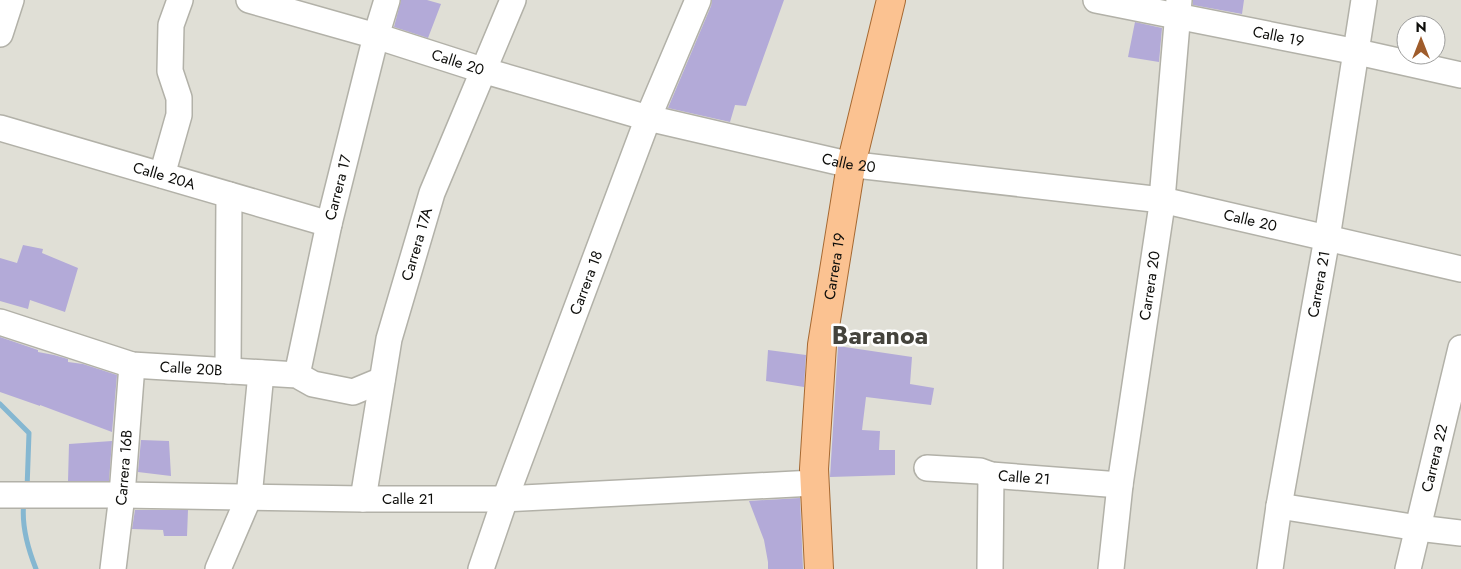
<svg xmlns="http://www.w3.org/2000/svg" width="1461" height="569" font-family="Jost,sans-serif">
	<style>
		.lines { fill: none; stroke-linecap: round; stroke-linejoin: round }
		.stream { stroke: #85b7d1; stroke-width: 5 }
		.building { fill: #b3aad8 }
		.minor-casing { stroke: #b2b1a8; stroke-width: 28 }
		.major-casing { stroke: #a66932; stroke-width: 30 }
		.minor { stroke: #fff; stroke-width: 25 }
		.major { stroke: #fbc291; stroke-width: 28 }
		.labels { text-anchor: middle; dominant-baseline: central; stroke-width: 5; stroke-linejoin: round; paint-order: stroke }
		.street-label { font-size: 15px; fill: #0d0d0a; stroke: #fff }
		.town-label { font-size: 25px; font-weight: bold; fill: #44433c; stroke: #fff }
	</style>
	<rect width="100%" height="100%" fill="#e0dfd6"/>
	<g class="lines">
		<!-- stream -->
		<path class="stream" d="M 0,404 L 29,433 L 27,489
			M 24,502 C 21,524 28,549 36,569"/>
	</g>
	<!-- building -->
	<path class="building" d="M 401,0 L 427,0 L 441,4 L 428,38 L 394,27 Z
		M 712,0 L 784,0 L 746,106 L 735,105 L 730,122 L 668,108 L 711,6 Z
		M 1193,0 L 1244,0 L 1242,14 L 1193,5 Z
		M 1135,22 L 1162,28 L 1159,62 L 1128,57 Z
		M 23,245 L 43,249 L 42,253 L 78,268 L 65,312 L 30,300 L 28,309 L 0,301 L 0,258 L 17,263 Z
		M 0,337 L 38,350 L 38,352 L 54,355 L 68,359 L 68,362 L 83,364 L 117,375 L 112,432 L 40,405 L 40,406 L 0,392 Z
		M 838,346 L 912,357 L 910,384 L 934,388 L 931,405 L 866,397 L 862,430 L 880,431 L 879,450 L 895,450 L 895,475 L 830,477 Z
		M 768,350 L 806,355 L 804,387 L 766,381 Z
		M 141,440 L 169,441 L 171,476 L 138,472 Z
		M 112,441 L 109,481 L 68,481 L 69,444 Z
		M 800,498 L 803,569 L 768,569 L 768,562 L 764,540 L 749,501 Z
		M 135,510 L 188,510 L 187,536 L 164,536 L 163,530 L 132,529 Z"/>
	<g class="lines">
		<defs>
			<g id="minor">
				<path id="s1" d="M 249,0 L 376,36 L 482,70 L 648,118 L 847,164 L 1162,200 L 1461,269"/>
				<path id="s2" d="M 1096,0 L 1362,53 L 1461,75"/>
				<path d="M 0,34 L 11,0"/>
				<path id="s3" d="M 0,128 L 329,224"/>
				<path d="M 162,175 L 179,115 L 179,98 L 170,71 L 171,25 L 180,0"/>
				<path id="s4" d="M 0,322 L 132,365 L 297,375 L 313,384 L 353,392 L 382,380"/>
				<path d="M 228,371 L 229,195"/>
				<path id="s5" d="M 297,375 L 329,224 L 376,36 L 387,0"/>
				<path id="s6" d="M 927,468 L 980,471 L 991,475 L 1120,485"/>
				<path id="s7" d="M 0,495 L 122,495 L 363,499 L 505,499 L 814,483"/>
				<path id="s8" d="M 363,499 L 389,339 L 432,193 L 513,0"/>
				<path d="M 1279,506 L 1418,528 L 1461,533"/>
				<path id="s9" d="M 113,569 L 122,495 L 132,365"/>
				<path d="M 218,569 L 249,497 L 261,373"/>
				<path id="s10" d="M 481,569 L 505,499 L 648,118 L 698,0"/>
				<path d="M 990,569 L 991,475"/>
				<path id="s11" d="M 1111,569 L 1120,485 L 1161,211 L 1179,0"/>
				<path id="s12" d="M 1270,569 L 1279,506 L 1327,238 L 1364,0"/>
				<path id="s13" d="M 1408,569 L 1461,348"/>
			</g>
			<g id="major">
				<path id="s14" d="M 819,569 L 814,469 L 822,345 L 851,165 L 891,0"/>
			</g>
		</defs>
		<!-- minor casing -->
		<use href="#minor" class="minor-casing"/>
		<!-- major casing -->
		<use href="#major" class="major-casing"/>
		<!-- minor -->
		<use href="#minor" class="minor"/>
		<!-- major -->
		<use href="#major" class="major"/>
	</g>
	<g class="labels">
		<!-- street labels -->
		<g class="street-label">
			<text stroke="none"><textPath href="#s2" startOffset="186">Calle 19</textPath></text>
			<text stroke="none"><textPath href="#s1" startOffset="218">Calle 20</textPath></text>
			<text stroke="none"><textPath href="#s1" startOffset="622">Calle 20</textPath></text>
			<text stroke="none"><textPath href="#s3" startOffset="171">Calle 20A</textPath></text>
			<text stroke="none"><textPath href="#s5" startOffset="192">Carrera 17</textPath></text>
			<text stroke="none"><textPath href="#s1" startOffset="1028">Calle 20</textPath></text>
			<text stroke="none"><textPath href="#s8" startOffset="261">Carrera 17A</textPath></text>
			<text stroke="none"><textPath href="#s14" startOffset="304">Carrera 19</textPath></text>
			<text stroke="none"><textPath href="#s10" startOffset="305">Carrera 18</textPath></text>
			<text stroke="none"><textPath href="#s11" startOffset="286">Carrera 20</textPath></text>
			<text stroke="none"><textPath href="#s12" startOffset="289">Carrera 21</textPath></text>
			<text stroke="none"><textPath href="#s4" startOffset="198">Calle 20B</textPath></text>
			<text stroke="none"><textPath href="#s13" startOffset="114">Carrera 22</textPath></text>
			<text stroke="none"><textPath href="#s9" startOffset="102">Carrera 16B</textPath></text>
			<text stroke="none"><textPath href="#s6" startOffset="98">Calle 21</textPath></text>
			<text stroke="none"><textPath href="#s7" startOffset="408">Calle 21</textPath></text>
		</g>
		<!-- town labels -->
		<g class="town-label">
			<text x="880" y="335">Baranoa</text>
		</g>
	</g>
	<!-- north arrow -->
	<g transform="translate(1421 40)"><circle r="24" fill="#ffffff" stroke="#9e9e9d"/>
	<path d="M0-4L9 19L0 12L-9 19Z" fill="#9f5c2b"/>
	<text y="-8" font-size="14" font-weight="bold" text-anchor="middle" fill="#0d0d0a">N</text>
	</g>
</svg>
